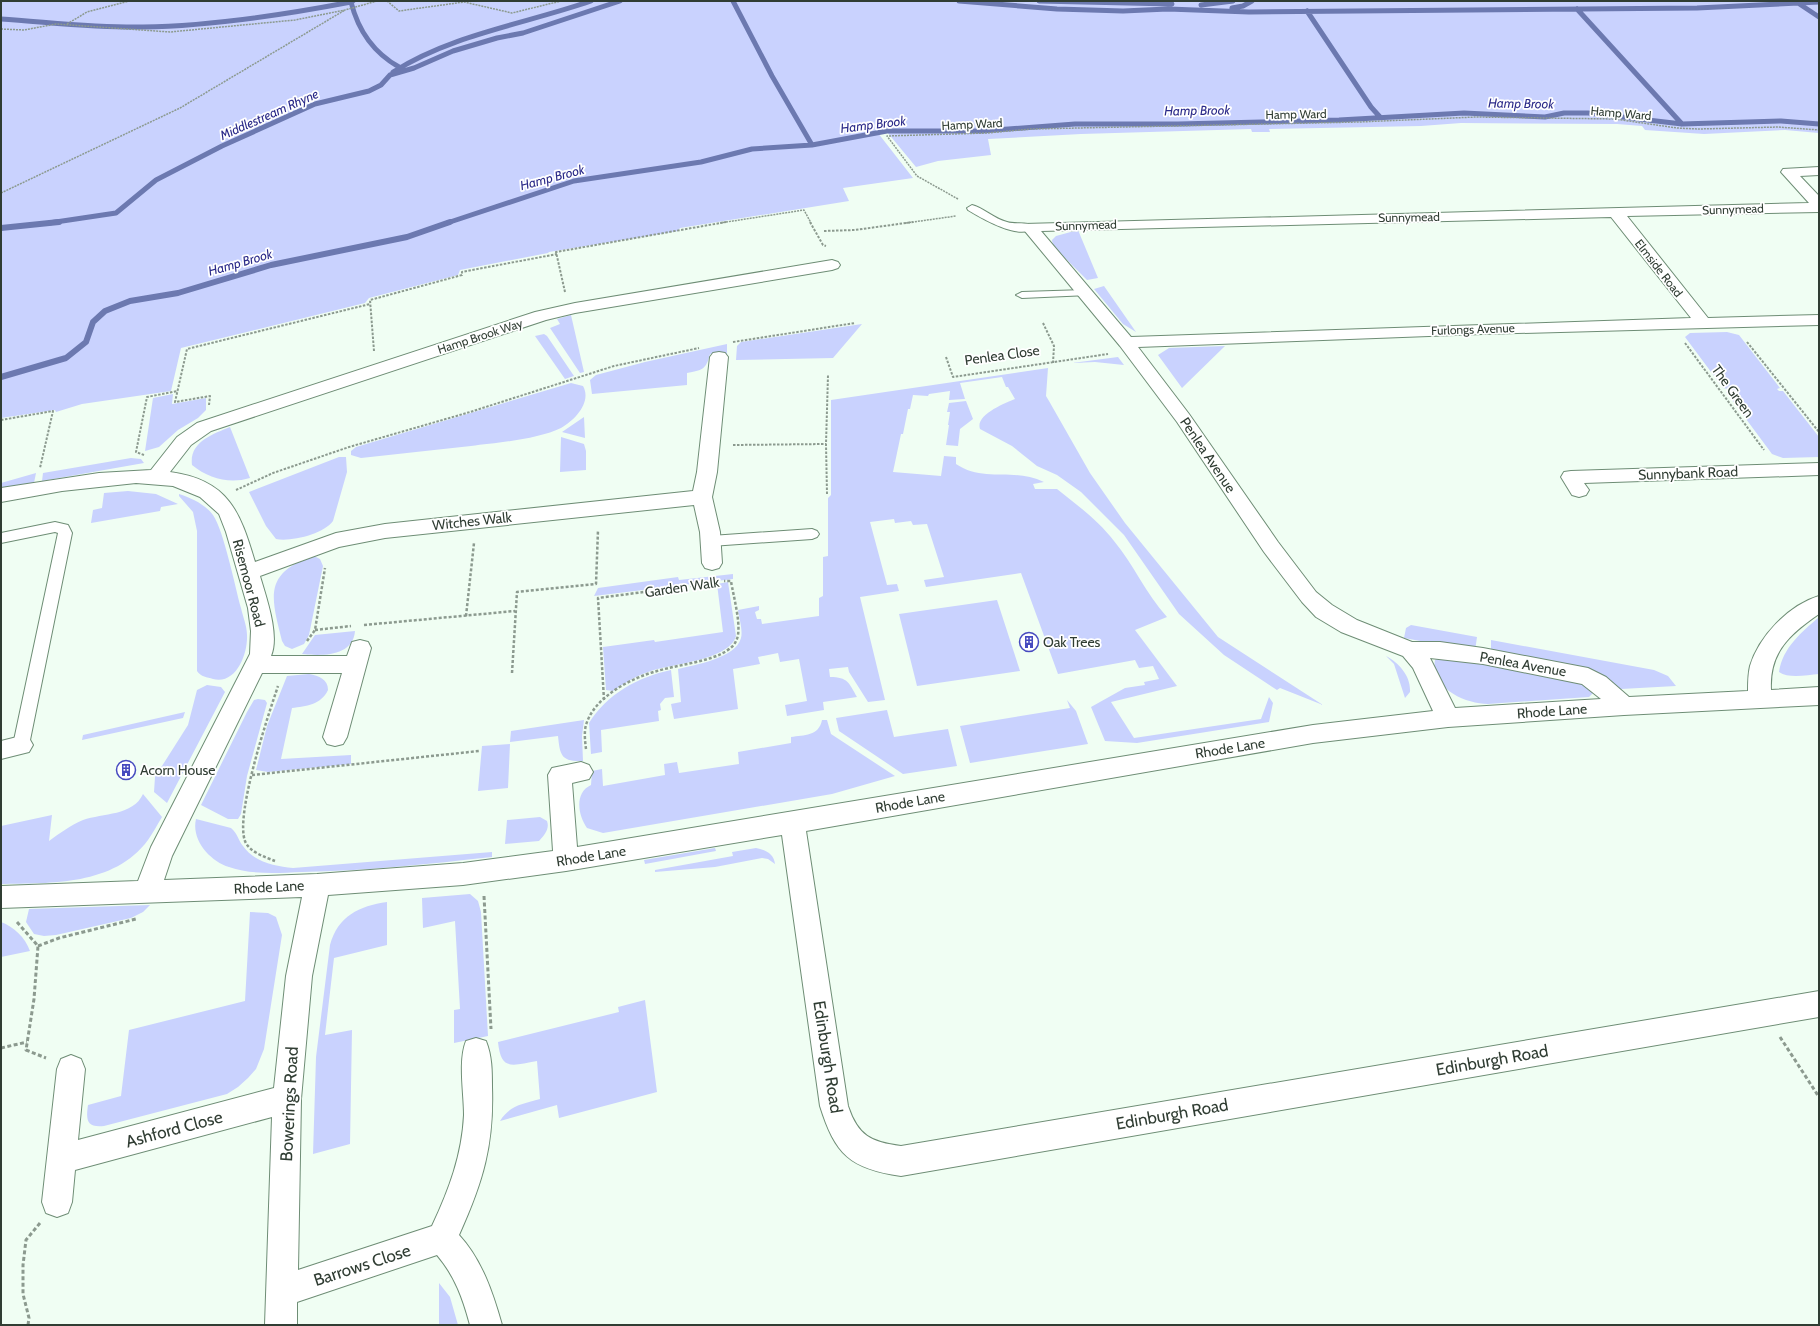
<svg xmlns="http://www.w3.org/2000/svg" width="1820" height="1326" font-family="Cabin,sans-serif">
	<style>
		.green { fill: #c9d2fe }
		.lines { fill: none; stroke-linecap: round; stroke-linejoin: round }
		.stream-far1 { stroke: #6c79b0; stroke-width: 5 }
		.stream { stroke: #6c79b0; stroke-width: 6 }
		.lane-casing { stroke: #6e8d75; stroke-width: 2 }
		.street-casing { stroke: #6e8d75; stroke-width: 2 }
		.path-far3 { stroke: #8c9a8f; stroke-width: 1.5; stroke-dasharray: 2 1; stroke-linecap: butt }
		.path-far2 { stroke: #8c9a8f; stroke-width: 2; stroke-dasharray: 2.5 1.5; stroke-linecap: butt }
		.path-far1 { stroke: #8c9a8f; stroke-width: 2.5; stroke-dasharray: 3 2; stroke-linecap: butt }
		.path { stroke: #8c9a8f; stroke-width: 3; stroke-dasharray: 4 2.5; stroke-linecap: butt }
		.lane { fill: #fff; fill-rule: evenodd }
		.street { fill: #fff; fill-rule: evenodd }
		.labels { text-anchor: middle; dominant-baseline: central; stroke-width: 3.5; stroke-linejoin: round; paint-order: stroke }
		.far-street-label { font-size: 12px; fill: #303d33; stroke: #fff }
		.far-water-label { font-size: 13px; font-style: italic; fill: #2b2a89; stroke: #fff }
		.street-label { font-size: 14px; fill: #303d33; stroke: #fff }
		.poi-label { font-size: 14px; fill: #303d33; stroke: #fff; text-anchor: start }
		.near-street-label { font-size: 17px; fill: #303d33; stroke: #fff }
	</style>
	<rect width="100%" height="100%" fill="#f0fef3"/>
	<!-- green -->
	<path class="green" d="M 1,1 L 1819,1 L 1819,133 L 1785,130 L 1704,134 L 1645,130 L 1642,126 L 1617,124 L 1461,123 L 1421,126 L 1269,129 L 1270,132 L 1252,132 L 1251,129 L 1081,134 L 988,139 L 991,155 L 938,161 L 916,167 L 887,132 L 878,133 L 913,178 L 843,188 L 849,201 L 680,228 L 678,231 L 549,252 L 548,253 L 460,270 L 458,275 L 369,298 L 365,303 L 181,348 L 171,391 L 82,404 L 56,412 L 55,410 L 1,418 Z
		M 1078,230 L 1098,278 L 1087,280 L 1053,246 L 1052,240 L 1056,236 Z
		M 1104,286 L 1136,332 L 1123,324 L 1094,289 Z
		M 571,315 L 584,372 L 580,373 L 550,328 L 560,324 L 557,319 Z
		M 862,324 L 833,358 L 736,360 L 737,346 L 741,342 Z
		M 1727,332 L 1739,335 L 1780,388 L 1777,389 L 1779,391 L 1783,391 L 1819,437 L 1819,457 L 1783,458 L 1772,454 L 1726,392 L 1730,392 L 1728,389 L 1723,388 L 1685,337 L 1690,333 Z
		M 544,334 L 547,336 L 574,376 L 565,379 L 535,336 Z
		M 727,344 L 727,354 L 710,354 C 706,370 702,370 687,373 L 687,385 L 592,394 L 590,380 L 596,375 L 645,362 Z
		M 1225,346 L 1182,388 L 1158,355 L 1169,348 Z
		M 1118,357 L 1124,365 L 1095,362 L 1072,363 Z
		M 1048,368 L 1046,396 L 1049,401 L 1090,473 L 1125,523 L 1218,637 L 1323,705 L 1280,688 L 1277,690 L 1224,655 L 1179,614 L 1124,535 L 1081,492 L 1057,475 L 1037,466 L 1012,446 L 980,429 C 975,415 1005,403 1015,399 L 1008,387 L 1006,387 L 1002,377 L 960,383 L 965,399 L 949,400 L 950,391 L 929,394 L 928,396 L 913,395 L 910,409 L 908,409 L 903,434 L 901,434 L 893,472 L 941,476 L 944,456 L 956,457 L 956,464 C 984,483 1013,467 1044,482 L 1033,484 L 1035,489 L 1057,489 C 1077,505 1098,520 1114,541 C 1134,565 1146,594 1167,617 L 1135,630 L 1177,686 L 1111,702 L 1134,738 L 1261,719 L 1269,697 L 1273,703 L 1269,722 L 1137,743 L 1105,741 L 1091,707 L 1125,688 L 1145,685 L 1144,682 L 1159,679 L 1153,666 L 1139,668 L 1135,660 L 1058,674 L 1021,573 L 926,587 L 924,580 L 944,577 L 927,524 L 913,525 L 911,521 L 895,523 L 894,519 L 870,522 L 887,585 L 897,584 L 899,591 L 860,597 L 885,700 L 868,702 L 849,672 L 848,667 L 829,669 L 830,677 C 848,677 849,683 857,697 L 823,702 L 824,710 L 787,716 L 785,705 L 807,701 L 799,659 L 780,662 L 778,653 L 758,657 L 760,664 L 733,669 L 738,709 L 674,719 L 671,704 L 681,702 L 678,669 C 695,665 736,658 741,638 C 743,630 739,618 738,610 L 759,606 L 759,610 L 755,612 L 757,619 L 761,619 L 762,624 L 819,616 L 819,598 L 823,596 L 823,557 L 828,556 L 828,498 L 831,495 L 831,400 Z
		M 571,383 L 583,386 C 592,402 575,420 561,428 C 539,439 496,443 471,446 C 434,450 398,454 361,458 L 351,455 L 351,451 L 356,447 Z
		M 173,394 L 172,404 L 206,398 L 206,410 L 198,418 L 178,430 L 159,447 L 145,451 L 153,398 Z
		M 966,401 L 973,419 L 960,429 L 958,446 L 946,445 L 949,425 L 948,425 L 950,412 L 947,412 L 949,403 Z
		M 584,417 L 585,438 L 562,432 Z
		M 230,427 L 250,478 C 230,484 209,479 192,465 C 189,442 213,434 230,427 Z
		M 561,437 L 584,444 L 586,451 L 586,470 L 560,472 Z
		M 339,457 L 346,457 L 347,472 L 333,521 C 324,534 291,542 276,539 L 266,526 L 249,492 Z
		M 131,458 L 141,459 L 144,463 L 42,481 L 43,473 Z
		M 36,473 L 34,483 L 1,489 L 1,483 Z
		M 128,491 L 156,494 L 178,504 L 161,507 L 160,511 L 91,523 L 93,510 L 102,508 L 104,493 Z
		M 179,494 C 191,498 205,504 213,515 C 224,531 235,587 241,608 C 243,617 247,626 247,635 C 248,654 236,685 213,679 C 207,677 201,677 197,671 L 197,531 L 193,512 L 179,496 Z
		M 314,556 L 320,559 L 323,566 L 309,635 L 304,644 L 292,649 L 285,646 L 282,641 C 271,597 263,573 314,556 Z
		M 733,574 L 733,579 L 594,596 L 598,588 L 678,577 L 679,580 Z
		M 728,582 L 736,636 C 730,660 671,664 651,671 C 637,675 625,683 613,691 L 606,690 L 603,647 L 654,640 L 655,642 L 723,632 L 717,584 Z
		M 997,600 L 1020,671 L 917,686 L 899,614 Z
		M 1819,617 L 1819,674 C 1807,675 1789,679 1779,672 C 1783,647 1801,633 1819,617 Z
		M 1411,625 L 1477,637 L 1475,651 L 1404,638 L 1406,628 Z
		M 355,631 C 353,657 321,656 302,654 L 315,635 Z
		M 1491,640 L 1654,670 L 1668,676 L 1676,686 L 1621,689 L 1496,654 L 1491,650 Z
		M 1386,656 C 1399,663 1411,676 1410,692 L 1405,698 L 1394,664 Z
		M 1441,657 L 1572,676 L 1594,692 L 1589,697 L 1488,704 C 1465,704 1430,688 1435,660 Z
		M 671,670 L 674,697 L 665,698 L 660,704 L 661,710 L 658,711 L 659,721 L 601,730 L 602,752 L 591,754 L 589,723 C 607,694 638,677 671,670 Z
		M 309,674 C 319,676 328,679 328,690 C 321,705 306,706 292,708 L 281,759 L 351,755 L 351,764 L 268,772 L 256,770 L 267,726 L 287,676 Z
		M 207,685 L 221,687 L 225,692 L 167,803 L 154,792 L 155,777 L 188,725 L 197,690 Z
		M 258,699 L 265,700 L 267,703 L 247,776 L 241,814 L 238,819 L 228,819 L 201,805 L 247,712 L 254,700 Z
		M 1067,700 L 1076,711 L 1088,744 L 970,763 L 960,726 L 1070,708 Z
		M 887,710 L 894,737 L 948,729 L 957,766 L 903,774 L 839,731 L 836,718 Z
		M 185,712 L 183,718 L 82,740 L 83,735 Z
		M 584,720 L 582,736 L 583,761 C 561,762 560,755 558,736 L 510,742 L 511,731 Z
		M 822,720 L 827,720 L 831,734 L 895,776 L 832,794 L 603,833 L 587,828 C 578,815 574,793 591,785 L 592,771 L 602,769 L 603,786 L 665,775 L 664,764 L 677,762 L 679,773 L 739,764 L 738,752 L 791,743 L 791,737 C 804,735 819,736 822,720 Z
		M 510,744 L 508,788 L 478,791 L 482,746 Z
		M 143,794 L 162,817 C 157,825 153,833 148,840 C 114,886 51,883 1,884 L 1,826 L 52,815 L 49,841 C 60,833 71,825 83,820 C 103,813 133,816 143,794 Z
		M 540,817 L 547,821 C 550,829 544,836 539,841 L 505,844 L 507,820 Z
		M 196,819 L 231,828 C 238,834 238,840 243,846 C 254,862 275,866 293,868 L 492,852 L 492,857 C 429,864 365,871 302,872 C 278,873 252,875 229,867 C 210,861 191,840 196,819 Z
		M 715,848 L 716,851 L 645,864 L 644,860 Z
		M 756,848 C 766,850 774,854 775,864 L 768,859 L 762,858 L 715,867 L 655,872 L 655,870 L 733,856 L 732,852 Z
		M 470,894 L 478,901 L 481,912 L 488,1036 L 454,1043 L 454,1010 L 460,1009 L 455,921 L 423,928 L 422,898 Z
		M 387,902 L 387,945 L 334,958 L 325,1035 L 352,1030 L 350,1144 L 313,1154 L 316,1057 L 330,945 C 338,916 359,906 387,902 Z
		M 150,905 L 143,912 L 131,918 L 56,935 L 44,936 L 34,934 L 26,922 L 29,909 Z
		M 250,912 L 268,913 L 276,917 L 282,935 L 264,1049 L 256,1069 L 248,1078 L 238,1087 L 227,1094 L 104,1126 C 86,1128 86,1119 88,1105 L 121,1096 L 129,1030 L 245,1001 Z
		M 1,922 C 14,927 25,937 30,951 L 1,957 Z
		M 645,1000 L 657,1092 L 559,1118 L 557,1105 L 500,1121 C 510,1105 523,1104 540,1099 L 537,1061 C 513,1065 501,1072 498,1042 L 619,1012 L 618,1007 Z
		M 439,1283 L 450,1297 L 458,1325 L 439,1325 Z"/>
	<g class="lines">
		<!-- stream-far1 -->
		<path class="stream-far1" d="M 353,1 L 351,2 C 358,30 374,53 399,67
			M 733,1 L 772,76 L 812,145
			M 959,1 L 1057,9 L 1123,11 L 1168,9 L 1249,12 L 1697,8 L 1819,2
			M 1039,1 L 1172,4
			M 1798,3 L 1819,17
			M 1201,5 L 1233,1
			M 1232,8 L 1243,6 L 1252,1
			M 1577,9 L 1682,124
			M 1307,11 L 1371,107 L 1380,117
			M 1,19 C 48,22 96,28 143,27 C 213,26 283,15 351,2
			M 393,72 C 453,34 525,24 591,1
			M 49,223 L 116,213 L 156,180 L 222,146 L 315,104 L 369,91 L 381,85 L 390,75 L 414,68 L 453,51 L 497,38 L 523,33 L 620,1
			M 447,223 L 574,181 L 701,162 L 752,149 L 812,145 L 887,131 L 982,131 L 1075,124 L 1178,124 L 1339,120 L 1464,113 L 1545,117 L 1564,113 L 1588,113 L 1682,124 L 1781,121 L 1819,124"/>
		<!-- stream -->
		<path class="stream" d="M 1,228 L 59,222
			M 1,377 L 66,358 L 86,342 L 93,322 L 105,311 L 130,301 L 178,293 L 271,265 L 407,237 L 450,222"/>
		<defs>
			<path id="lane" d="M 972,205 C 984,208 994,219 1007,222 C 1015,225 1029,221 1034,227 C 1022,242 981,218 968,210 L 967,208 Z
				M 1085,290 L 1089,291 L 1091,293 L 1089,295 L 1022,298 L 1016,295 L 1022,292 Z
				M 55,522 L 68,525 L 72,533 L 29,745 L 27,750 L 21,751 L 15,750 L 13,745 L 58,533 L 55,532 L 1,543 L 1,533 Z
				M 812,529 L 817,531 L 819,534 L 817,537 L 812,539 L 711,546 L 706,544 L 704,541 L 706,538 L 711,536 Z"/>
			<path id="street" d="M 1819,167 L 1819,175 L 1800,176 L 1819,196 L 1819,212 L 1627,216 L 1708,318 L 1819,315 L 1819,325 L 1482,334 L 1138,347 L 1189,414 L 1278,542 L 1316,592 L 1332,605 L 1357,620 L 1412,642 L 1440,642 L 1483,648 L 1588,668 L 1606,677 L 1629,697 L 1748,691 C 1748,683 1748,674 1750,666 C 1759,636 1789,605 1819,596 L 1819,614 C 1790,634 1769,652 1771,690 L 1819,687 L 1819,705 L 1624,715 L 1448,727 L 1313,743 L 806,831 L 848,1106 C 858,1136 871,1142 901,1146 L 1819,991 L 1819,1017 L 901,1176 C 850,1169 835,1154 820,1106 L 782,835 L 566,871 L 463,885 L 328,895 L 312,976 L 301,1099 L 298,1270 L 432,1226 C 449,1190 462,1155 464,1115 C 464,1093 458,1061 466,1041 L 476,1038 L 486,1041 C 492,1056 492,1071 492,1087 C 494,1145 483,1182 459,1235 C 482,1260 493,1293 502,1325 L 470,1325 C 463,1299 455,1276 437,1255 L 297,1302 L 297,1325 L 265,1325 L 272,1117 L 75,1170 L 72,1202 L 68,1213 L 57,1217 L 46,1213 L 42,1202 L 57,1069 L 61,1059 L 71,1055 L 81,1059 L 85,1069 L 78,1140 L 274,1088 L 286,976 L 302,897 L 1,908 L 1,886 L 138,881 L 151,847 L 250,654 L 251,631 L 248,608 L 226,532 L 219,514 L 200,497 L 173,486 L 136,483 L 62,491 L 1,502 L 1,488 L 99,473 L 151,470 L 177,437 L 197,423 L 535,312 L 575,303 L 832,260 L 838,262 L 840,265 L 838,268 L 832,270 L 575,313 L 546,320 L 211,431 L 191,445 L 170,472 C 229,480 240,512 255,562 L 336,533 L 385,524 L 693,491 L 697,472 L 710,357 L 713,353 L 719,352 L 725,353 L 728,357 L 717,472 L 712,497 L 720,532 L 722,563 L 719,568 L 712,570 L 705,568 L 702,563 L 700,532 L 694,505 L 385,538 L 339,547 L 260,576 C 266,597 280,635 271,656 L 347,656 L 352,642 L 360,640 L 368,642 L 371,648 L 347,737 L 343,744 L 335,746 L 327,744 L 323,737 L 342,673 L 262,673 L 172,856 L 164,880 L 317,874 L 463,863 L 553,851 L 548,775 L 552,768 L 581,762 L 589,765 L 593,772 L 589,779 L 572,783 L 577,847 L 1313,725 L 1433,711 L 1413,668 L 1403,656 L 1341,632 L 1316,617 L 1302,602 L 1264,552 L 1177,422 L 1120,346 L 1024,230 L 1021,227 L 1024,224 L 1809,203 L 1781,172 L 1783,169 ZM 1611,217 L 1691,318 L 1131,337 L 1041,231 ZM 1430,658 L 1483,664 L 1582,684 L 1601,699 L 1455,708 Z
				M 1819,463 L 1819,475 L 1584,483 L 1589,490 L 1586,495 L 1579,497 L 1572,495 L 1561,477 L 1564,472 L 1571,471 Z
				M 21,736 L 29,738 L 33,745 L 29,752 L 1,759 L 1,741 Z"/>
		</defs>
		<!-- lane casing -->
		<use href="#lane" class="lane-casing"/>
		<!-- street casing -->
		<use href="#street" class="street-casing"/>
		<!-- path-far3 -->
		<path class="path-far3" d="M 387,1 L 399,11 L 464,2 L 512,13 L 561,1
			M 67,24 L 87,12 L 129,1
			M 1,29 L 24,30 L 56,24 L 170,32 L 295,20 L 345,10 L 377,1
			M 1,193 L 180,108 L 345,10
			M 958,199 L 917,176 L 887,136 L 987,133 L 1031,129 L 1359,122 L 1476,117 L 1615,119 L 1677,128 L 1698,129 L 1778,127 L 1819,130
			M 720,223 L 804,210 L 811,223
			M 906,223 L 956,216"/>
		<!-- path-far2 -->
		<path class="path-far2" d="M 810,222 L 823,245 L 826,246
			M 824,231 L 855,230 L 913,222
			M 565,292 L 556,252 L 726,222
			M 1043,323 L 1054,346 L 1053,363
			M 733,342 L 855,323
			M 1747,342 L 1819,432
			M 1685,343 L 1764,450
			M 374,351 L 370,300 L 462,275 L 462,272 L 557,254
			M 946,357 L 953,377 L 1108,354
			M 209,405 L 210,396 L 175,402 L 187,349 L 370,304
			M 1,420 L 53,411 L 40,468
			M 733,445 L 826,444
			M 144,455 L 136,452 L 147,397 L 178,391
			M 236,490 L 273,473 L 349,447 L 470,412 L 614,366 L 699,348
			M 827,494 L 826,444 L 828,375"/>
		<!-- path-far1 -->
		<path class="path-far1" d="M 466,616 L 474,543
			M 364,625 L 515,611
			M 315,630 L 351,626
			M 307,641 L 315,630 L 325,568
			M 512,673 L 517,592 L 596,584 L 598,530
			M 604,700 L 598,598 L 705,584
			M 586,749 C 585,741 584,732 586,725 C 594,697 631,678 657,671 C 678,665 699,663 719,655 C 725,652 733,648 736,641 C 743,629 733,595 731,581 L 724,581
			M 252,775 L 479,751
			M 275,861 C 265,857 249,852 245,841 C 235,814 268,716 278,686"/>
		<!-- path -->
		<path class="path" d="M 484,896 L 491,1029
			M 17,922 L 38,946 L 34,999 L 26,1050 L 46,1058
			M 38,946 L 59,938 L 136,919
			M 1780,1037 L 1819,1097
			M 1,1048 L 27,1042
			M 28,1325 L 29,1318 L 23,1294 L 23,1265 L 26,1240 L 40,1223"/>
		<!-- lane -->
		<use href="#lane" class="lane"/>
		<!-- street -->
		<use href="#street" class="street"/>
	</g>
	<!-- icons -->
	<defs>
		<symbol id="building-ring" viewBox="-11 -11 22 22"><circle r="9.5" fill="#fff" stroke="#464abf" stroke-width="1.5"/><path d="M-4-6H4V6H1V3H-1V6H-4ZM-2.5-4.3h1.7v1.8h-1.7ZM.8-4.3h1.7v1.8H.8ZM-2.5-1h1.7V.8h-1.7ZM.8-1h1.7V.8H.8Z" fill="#464abf"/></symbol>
	</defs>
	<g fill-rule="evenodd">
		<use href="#building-ring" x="1018" y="631" width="22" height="22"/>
		<use href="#building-ring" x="115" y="759" width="22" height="22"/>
	</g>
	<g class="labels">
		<!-- far-street labels -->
		<g class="far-street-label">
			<text transform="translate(1621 113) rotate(5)">Hamp Ward</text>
			<text transform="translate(1296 114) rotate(-1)">Hamp Ward</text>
			<text transform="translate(972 124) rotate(-3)">Hamp Ward</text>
			<text transform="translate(1733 209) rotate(-2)">Sunnymead</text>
			<text transform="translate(1409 217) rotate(-1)">Sunnymead</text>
			<text transform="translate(1086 225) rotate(-2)">Sunnymead</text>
			<text transform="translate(1659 268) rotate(52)">Elmside Road</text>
			<text transform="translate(1473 329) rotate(-2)">Furlongs Avenue</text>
			<text transform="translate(480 336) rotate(-18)">Hamp Brook Way</text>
		</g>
		<!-- far-water labels -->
		<g class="far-water-label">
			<text transform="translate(1521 103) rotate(1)">Hamp Brook</text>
			<text transform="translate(1197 110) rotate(-1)">Hamp Brook</text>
			<text transform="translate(269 114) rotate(-24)">Middlestream Rhyne</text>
			<text transform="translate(873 124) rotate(-7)">Hamp Brook</text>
			<text transform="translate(552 177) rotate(-15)">Hamp Brook</text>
			<text transform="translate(240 262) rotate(-16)">Hamp Brook</text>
		</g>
		<!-- street labels -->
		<g class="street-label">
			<text transform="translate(1002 355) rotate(-8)">Penlea Close</text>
			<text transform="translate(1733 391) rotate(54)">The Green</text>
			<text transform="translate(1208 455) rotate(56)">Penlea Avenue</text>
			<text transform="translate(1688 473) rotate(-2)">Sunnybank Road</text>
			<text transform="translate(472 521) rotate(-6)">Witches Walk</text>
			<text transform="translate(249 583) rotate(75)">Risemoor Road</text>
			<text transform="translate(682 587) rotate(-8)">Garden Walk</text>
			<text transform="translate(1523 664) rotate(10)">Penlea Avenue</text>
			<text transform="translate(1552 711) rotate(-4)">Rhode Lane</text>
			<text transform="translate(1230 748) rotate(-9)">Rhode Lane</text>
			<text transform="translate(910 802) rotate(-10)">Rhode Lane</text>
			<text transform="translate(591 856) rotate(-9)">Rhode Lane</text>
			<text transform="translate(269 887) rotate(-3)">Rhode Lane</text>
		</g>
		<!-- poi labels -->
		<g class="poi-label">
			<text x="1043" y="642">Oak Trees</text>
			<text x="140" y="770">Acorn House</text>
		</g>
		<!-- near-street labels -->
		<g class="near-street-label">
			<text transform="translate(828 1057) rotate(81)">Edinburgh Road</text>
			<text transform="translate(1492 1060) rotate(-10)">Edinburgh Road</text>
			<text transform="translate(289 1104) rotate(-87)">Bowerings Road</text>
			<text transform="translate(1172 1114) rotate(-10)">Edinburgh Road</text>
			<text transform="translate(174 1129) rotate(-15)">Ashford Close</text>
			<text transform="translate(362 1265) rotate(-18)">Barrows Close</text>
		</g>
	</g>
	<!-- border -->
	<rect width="1820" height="1326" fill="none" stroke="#303d33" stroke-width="4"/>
</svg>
